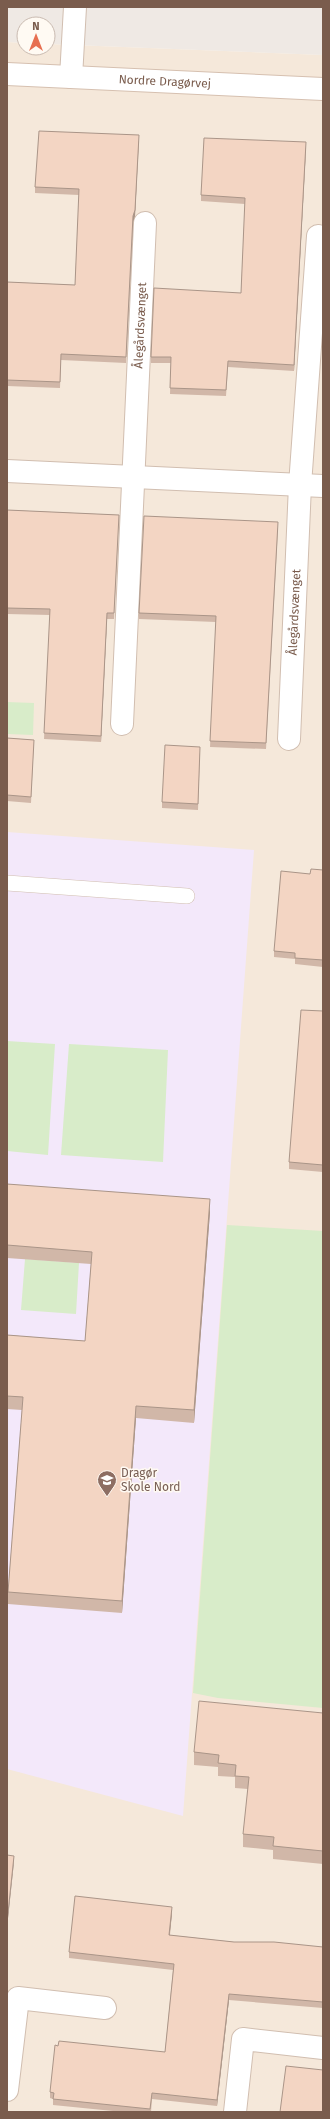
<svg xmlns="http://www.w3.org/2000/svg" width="330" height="2119" font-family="'Fira Sans',sans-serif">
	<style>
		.residential { fill: #f5e8da }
		.industrial { fill: #efe9e4 }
		.education { fill: #f3e8fa }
		.green { fill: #d8ecc9 }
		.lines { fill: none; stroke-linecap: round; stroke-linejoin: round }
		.lane-casing { stroke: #d1beb0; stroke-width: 16 }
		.street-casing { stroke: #d1beb0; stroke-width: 24 }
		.secondary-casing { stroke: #d6c0b0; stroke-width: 24 }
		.lane { stroke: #fff; stroke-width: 15 }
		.street { stroke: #fff; stroke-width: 22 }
		.secondary { stroke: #fff; stroke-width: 22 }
		.wall { fill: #d1b7a8 }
		.shaded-wall { fill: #aa9588 }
		.building { fill: #f3d5c3; stroke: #aa9588 }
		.labels { text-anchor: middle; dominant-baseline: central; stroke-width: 3; stroke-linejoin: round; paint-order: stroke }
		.street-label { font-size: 12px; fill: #7a5c4d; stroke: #fffaf3 }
		.education-label { font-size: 12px; fill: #785e54; stroke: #fffaf3; text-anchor: start }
	</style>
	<rect width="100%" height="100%" fill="#fdf6ec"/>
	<!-- residential -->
	<path class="residential" d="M 7,42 L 24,43 L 24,48 L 48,48 L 48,44 L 323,55 L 323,2112 L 7,2112 Z"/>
	<!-- industrial -->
	<path class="industrial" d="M 7,7 L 323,7 L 323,55 L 48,44 L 48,24 L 24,24 L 24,43 L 7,42 Z"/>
	<!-- education -->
	<path class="education" d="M 7,832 L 254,850 L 183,1816 L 7,1769 Z"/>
	<!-- green -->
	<path class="green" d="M 7,702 L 34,703 L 33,735 L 7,734 Z
		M 7,1041 L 55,1044 L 48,1155 L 7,1151 Z
		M 69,1044 L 168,1050 L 163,1162 L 61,1155 Z
		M 227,1225 L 323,1231 L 323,1708 L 218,1698 L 193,1693 Z
		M 25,1259 L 79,1263 L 76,1314 L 21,1310 Z"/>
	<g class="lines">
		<defs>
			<path id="lane" d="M 7,883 L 187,896"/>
			<g id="street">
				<path d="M 71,77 L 75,7"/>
				<path d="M 7,471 L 323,486"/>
				<path id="s1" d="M 122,724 L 145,223"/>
				<path id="s2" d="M 289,739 L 300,485 L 318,236"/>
				<path d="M 7,2090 L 18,1998 L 105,2008"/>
				<path d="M 235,2112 L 243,2039 L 323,2048"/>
			</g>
			<g id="secondary">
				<path id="s3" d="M 7,74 L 323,89"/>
			</g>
		</defs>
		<!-- lane casing -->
		<use href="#lane" class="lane-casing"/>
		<!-- street casing -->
		<use href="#street" class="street-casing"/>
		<!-- secondary casing -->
		<use href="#secondary" class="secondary-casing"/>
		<!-- lane -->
		<use href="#lane" class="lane"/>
		<!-- street -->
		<use href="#street" class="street"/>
		<!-- secondary -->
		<use href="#secondary" class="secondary"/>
	</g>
	<!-- wall -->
	<path class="wall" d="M 139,141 L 135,216 L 133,222 L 126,363 L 61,360 L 60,388 L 7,386 L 7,282 L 75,285 L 79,195 L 35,193 L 35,187 Z
		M 306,148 L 294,371 L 228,367 L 226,396 L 170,394 L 171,363 L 151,363 L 151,357 L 241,293 L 245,204 L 201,201 L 201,195 Z
		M 7,510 L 119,515 L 114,619 L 107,619 L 101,742 L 44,739 L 50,615 L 7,614 Z
		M 278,528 L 266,749 L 210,747 L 216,622 L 139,619 L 139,613 Z
		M 7,738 L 34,740 L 31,803 L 7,801 Z
		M 200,753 L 198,810 L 162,808 L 162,802 Z
		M 323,870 L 323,967 L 295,964 L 295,959 L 274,957 L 274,951 L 310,874 Z
		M 323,1011 L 323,1172 L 289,1169 L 289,1162 Z
		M 7,1184 L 210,1212 L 194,1423 L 136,1418 L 122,1613 L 8,1604 L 8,1592 L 22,1410 L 7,1409 L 7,1335 L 85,1341 L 91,1264 L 7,1258 Z
		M 323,1713 L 323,1864 L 273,1859 L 273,1850 L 243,1847 L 243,1834 L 248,1789 L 235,1788 L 235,1777 L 218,1776 L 218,1767 L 194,1765 L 194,1752 Z
		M 172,1913 L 170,1935 L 234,1942 L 323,1947 L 323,2008 L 229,2000 L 217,2106 L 152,2099 L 151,2112 L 123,2112 L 53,2105 L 53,2099 L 50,2098 L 50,2092 L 165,2052 L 173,1970 L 69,1958 L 69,1952 Z"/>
	<!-- shaded-wall -->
	<path class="shaded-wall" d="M 139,135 L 135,216 L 133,222 L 126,363 L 133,216 Z
		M 306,142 L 306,148 L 294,371 L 294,365 Z
		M 107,613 L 107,619 L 101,742 L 101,736 Z
		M 210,1199 L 210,1212 L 194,1423 L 194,1410 Z
		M 136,1406 L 136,1418 L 122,1613 L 122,1601 Z
		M 14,1856 L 14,1862 L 7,1928 L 7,1922 Z
		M 172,1907 L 172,1913 L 169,1941 L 169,1935 Z
		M 229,1994 L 229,2000 L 217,2106 L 217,2100 Z"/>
	<!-- building -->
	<path class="building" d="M 39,131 L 139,135 L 135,210 L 133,216 L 126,357 L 61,354 L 60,382 L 7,380 L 7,282 L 75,285 L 79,189 L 35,187 Z
		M 204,138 L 306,142 L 294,365 L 228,361 L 226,390 L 170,388 L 171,357 L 151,357 L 154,288 L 241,293 L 245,198 L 201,195 Z
		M 7,510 L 119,515 L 114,613 L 107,613 L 101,736 L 44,733 L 50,609 L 7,608 Z
		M 144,516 L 278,522 L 266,743 L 210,741 L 216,616 L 139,613 Z
		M 7,738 L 34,740 L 31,797 L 7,795 Z
		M 165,745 L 200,747 L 198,804 L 162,802 Z
		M 311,869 L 323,870 L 323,960 L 295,958 L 295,953 L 274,951 L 281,871 L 310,874 Z
		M 301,1010 L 323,1011 L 323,1165 L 289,1162 Z
		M 7,1184 L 210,1199 L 194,1410 L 136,1406 L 122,1601 L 8,1592 L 23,1397 L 7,1396 L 7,1335 L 85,1341 L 92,1252 L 7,1245 Z
		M 199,1701 L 323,1713 L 323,1851 L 273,1846 L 274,1837 L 243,1834 L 249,1777 L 235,1776 L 236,1765 L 218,1763 L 219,1755 L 194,1752 Z
		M 7,1855 L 14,1856 L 7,1922 Z
		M 75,1896 L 172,1907 L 169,1935 L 234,1942 L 274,1942 L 323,1947 L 323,2002 L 229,1994 L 217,2100 L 152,2093 L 150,2109 L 53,2099 L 54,2093 L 50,2092 L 55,2045 L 58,2046 L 59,2041 L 165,2052 L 174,1964 L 69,1952 Z
		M 286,2066 L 323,2070 L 323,2112 L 280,2112 Z"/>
	<!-- icons -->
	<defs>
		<symbol id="school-pin" viewBox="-11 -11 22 30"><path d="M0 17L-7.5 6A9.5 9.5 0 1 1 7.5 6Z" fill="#8d6e63" stroke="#fffaf3"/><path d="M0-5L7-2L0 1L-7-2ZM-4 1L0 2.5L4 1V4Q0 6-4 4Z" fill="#fff"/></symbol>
	</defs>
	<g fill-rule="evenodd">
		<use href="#school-pin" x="96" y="1469" width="22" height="30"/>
	</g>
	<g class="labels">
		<!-- street labels -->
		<g class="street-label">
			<text stroke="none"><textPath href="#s3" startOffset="158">Nordre Dragørvej</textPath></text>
			<text stroke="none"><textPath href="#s1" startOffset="399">Ålegårdsvænget</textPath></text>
			<text stroke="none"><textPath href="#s2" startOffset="127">Ålegårdsvænget</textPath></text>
		</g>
		<!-- education labels -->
		<g class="education-label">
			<text x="121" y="1473">Dragør<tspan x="121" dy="14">Skole Nord</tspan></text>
		</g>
	</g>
	<!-- border -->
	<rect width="330" height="2119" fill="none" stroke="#7a5c4d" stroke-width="16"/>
	<!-- north arrow -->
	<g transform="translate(36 36)"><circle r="19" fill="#fffaf3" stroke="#cabbb1"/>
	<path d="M0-3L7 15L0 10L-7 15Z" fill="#e76f51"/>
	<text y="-6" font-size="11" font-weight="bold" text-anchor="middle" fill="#7a5c4d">N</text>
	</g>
</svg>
